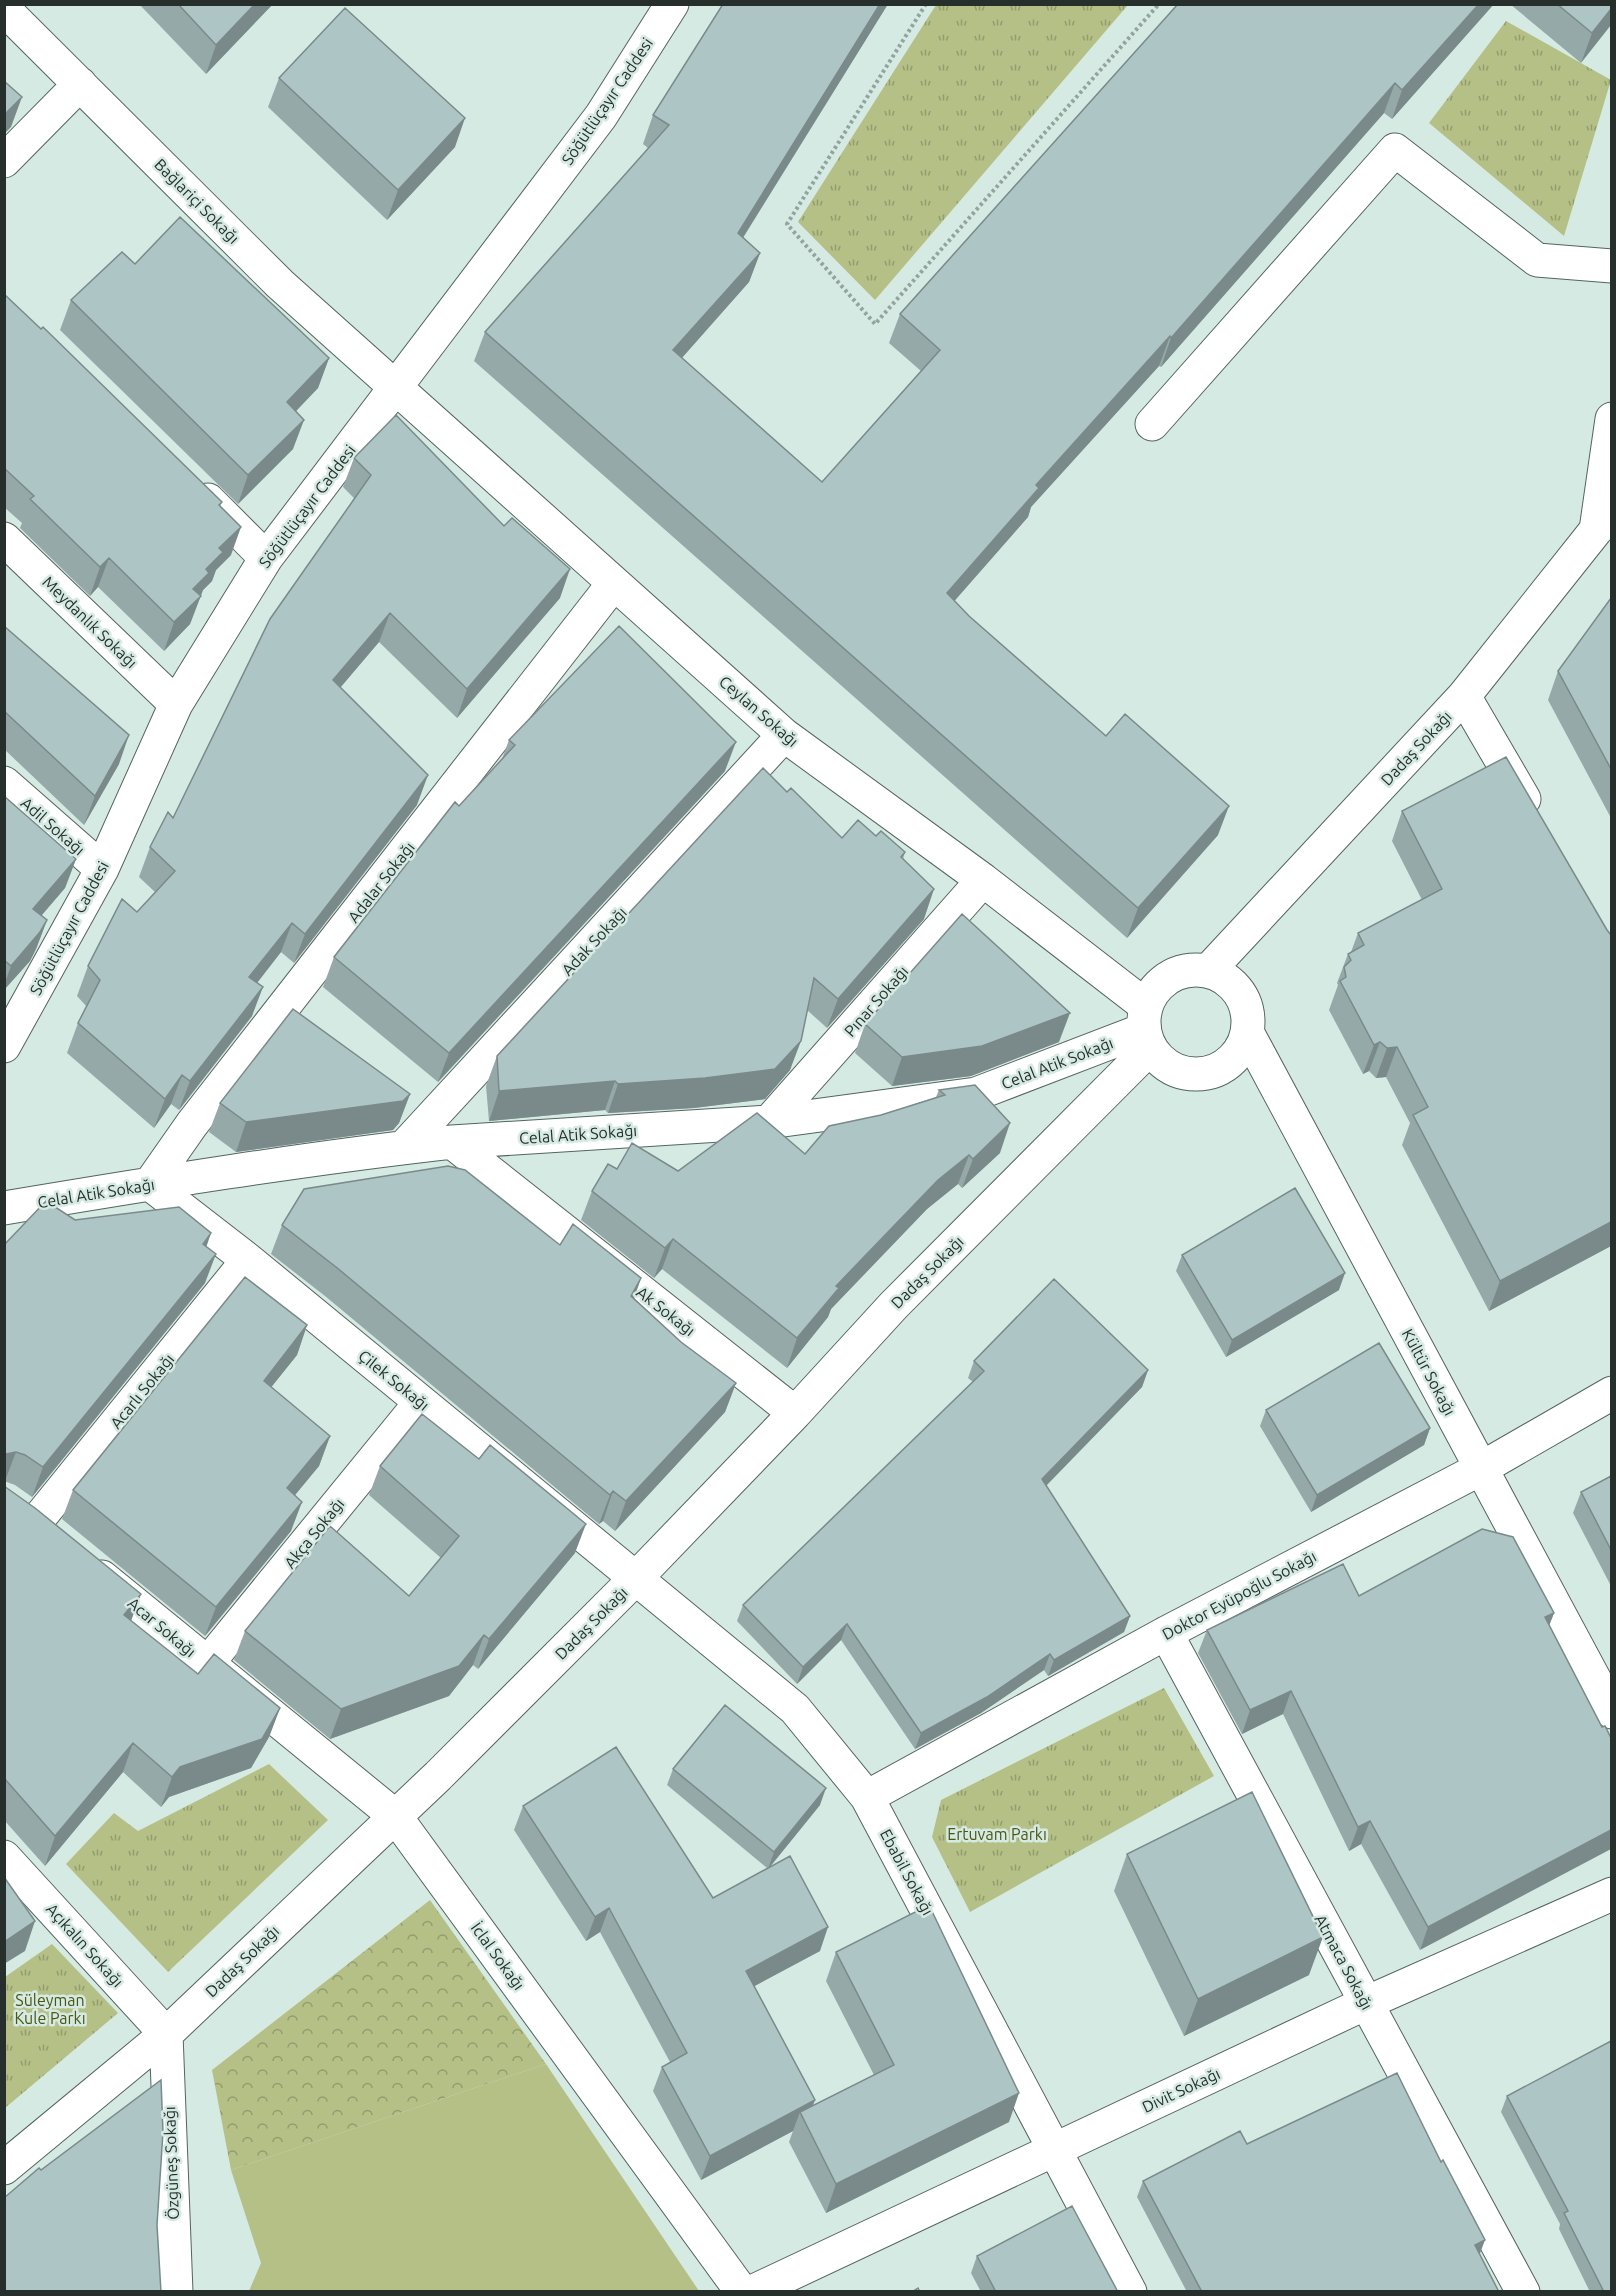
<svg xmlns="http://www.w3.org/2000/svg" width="1616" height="2296" font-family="Ubuntu,sans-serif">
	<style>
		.forest { fill: url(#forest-crowns) }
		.park { fill: url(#park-tufts) }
		.garden { fill: #b5c086 }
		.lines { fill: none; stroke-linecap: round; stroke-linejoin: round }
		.minor-casing { stroke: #53655e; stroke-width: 35 }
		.path { stroke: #93a39d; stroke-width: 4; stroke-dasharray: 3 3; stroke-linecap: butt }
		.minor { stroke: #fff; stroke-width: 33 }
		.wall { fill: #96a9a9 }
		.shaded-wall { fill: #7a8a8a }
		.building { fill: #aec5c5; stroke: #7a8a8a; stroke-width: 1.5 }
		.labels { text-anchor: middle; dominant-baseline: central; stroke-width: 5; stroke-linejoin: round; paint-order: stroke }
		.street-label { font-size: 16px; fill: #272f2c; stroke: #d5eae2 }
		.park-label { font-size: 16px; fill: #4c5512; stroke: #d5eae2 }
	</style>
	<defs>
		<pattern id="forest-crowns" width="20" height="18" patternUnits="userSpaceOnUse" patternTransform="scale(1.5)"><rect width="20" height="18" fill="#b5c086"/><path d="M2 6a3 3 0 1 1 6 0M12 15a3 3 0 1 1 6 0" fill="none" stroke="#939c6e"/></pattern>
		<pattern id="park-tufts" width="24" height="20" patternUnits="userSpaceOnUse" patternTransform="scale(1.5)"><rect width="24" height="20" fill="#b5c086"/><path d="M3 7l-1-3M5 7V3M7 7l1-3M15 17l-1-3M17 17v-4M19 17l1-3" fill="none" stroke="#939c6e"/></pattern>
	</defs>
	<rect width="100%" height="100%" fill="#d5eae2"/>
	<!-- forest -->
	<path class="forest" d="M 430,1900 L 546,2064 L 231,2170 L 212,2070 Z"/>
	<!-- park -->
	<path class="park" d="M 936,5 L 1128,5 L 875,300 L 798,222 Z
		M 1506,21 L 1611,80 L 1564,236 L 1429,123 Z
		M 1164,1688 L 1214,1776 L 970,1912 L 932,1837 L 941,1800 Z
		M 269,1764 L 328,1820 L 168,1972 L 66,1864 L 114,1813 L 138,1831 Z
		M 52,1944 L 118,2013 L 5,2108 L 5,1977 Z"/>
	<!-- garden -->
	<path class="garden" d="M 546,2064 L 699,2291 L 249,2291 L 261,2263 L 231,2170 Z"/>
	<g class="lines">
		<defs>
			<path id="minor" d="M 4,9 L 280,284 L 784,735 L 983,880 L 1146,1006
				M 4,161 L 80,84
				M 1152,424 L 1395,150 L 1537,260 L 1612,266
				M 208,500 L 266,558
				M 1596,530 L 1612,419
				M 4,539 L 176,704
				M 614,583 L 192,1124 L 150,1184 L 248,1260 L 795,1709 L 867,1797 L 1130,2292
				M 1464,696 L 1524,799
				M 4,783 L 102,869
				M1144 1022a52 52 0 1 1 104 0a52 52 0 1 1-104 0Z
				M 1208,971 L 1464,696 L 1596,530 L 1612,514
				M 1247,1032 L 1612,1712
				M 4,1046 L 102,869 L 176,704 L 266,558 L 601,116 L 672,4
				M 769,1122 L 983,880
				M 452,1142 L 795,1413
				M 404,1147 L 784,735
				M 4,1208 C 153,1183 302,1159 452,1142 L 769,1122 L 976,1094 L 1143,1030
				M 36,1522 L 248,1260
				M 102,1577 L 395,1816 L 742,2292
				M 1166,1633 L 1523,2292
				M 207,1664 L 421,1402
				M 867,1797 L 1166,1633 L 1480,1469 L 1612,1393
				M 4,1857 L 166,2034
				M 166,2034 L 176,2292
				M 4,2168 L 166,2034 L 438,1776 L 637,1577 L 795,1413 L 894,1305 L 1150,1048
				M 752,2292 L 1366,2003 L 1612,1894"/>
		</defs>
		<!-- minor casing -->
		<use href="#minor" class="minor-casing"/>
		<!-- path -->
		<path class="path" d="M 926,4 L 787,224 L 875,324 L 1159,4"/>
		<!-- minor -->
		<use href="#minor" class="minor"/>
	</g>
	<!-- wall -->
	<path class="wall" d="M 139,4 L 273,4 L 206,74 Z
		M 723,4 L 888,4 L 743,238 L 760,253 L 749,282 L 682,358 L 822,482 L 921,371 L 889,343 L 900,314 L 1178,4 L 1494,4 L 1392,119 L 1384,113 L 1161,367 L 1159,366 L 1031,507 L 1028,517 L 954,601 L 969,616 L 1218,835 L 1127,938 L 474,361 L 485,332 L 648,148 L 643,144 L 653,115 Z
		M 1510,4 L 1611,4 L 1581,63 Z
		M 279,78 L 455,147 L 387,220 L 268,107 Z
		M 135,264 L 329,358 L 318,388 L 296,411 L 293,449 L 238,504 L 60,330 L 71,300 Z
		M 4,294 L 222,502 L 220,506 L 231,555 L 216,570 L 212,581 L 203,590 L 190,624 L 164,651 L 98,587 L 90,596 L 20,528 L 22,523 L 4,507 Z
		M 354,458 L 560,598 L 457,718 L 379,642 L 340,688 L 417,805 L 294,963 L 281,952 L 257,983 L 252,1016 L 179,1110 L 171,1104 L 154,1128 L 67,1053 L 78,1023 L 87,1007 L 77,996 L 88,966 L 155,892 L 139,877 L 150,847 L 173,818 L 354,498 L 343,487 Z
		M 1611,598 L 1611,818 L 1548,700 L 1558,671 Z
		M 4,626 L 119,764 L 84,825 L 4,749 Z
		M 509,740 L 725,771 L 438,1082 L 323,987 L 334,957 L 459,806 L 502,759 Z
		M 4,796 L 76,859 L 65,888 L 41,916 L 47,920 L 36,949 L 30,961 L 4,990 Z
		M 1402,811 L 1607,930 L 1611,935 L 1611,1246 L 1489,1311 L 1402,1145 L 1410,1123 L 1386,1077 L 1376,1078 L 1369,1071 L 1363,1074 L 1329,1010 L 1338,985 L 1337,983 L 1348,954 L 1351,952 L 1358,933 L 1422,900 L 1392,841 Z
		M 876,836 L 905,852 L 903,859 L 924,919 L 827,1028 L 807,1010 L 790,1070 L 765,1099 L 694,1108 L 608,1113 L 605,1110 L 489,1121 L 486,1086 L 497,1056 L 842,838 Z
		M 865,1024 L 1059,1042 L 971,1076 L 892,1086 L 855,1053 Z
		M 975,1085 L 1000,1153 L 962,1188 L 958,1184 L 927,1209 L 831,1309 L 828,1317 L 787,1368 L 662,1269 L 654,1278 L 581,1220 L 592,1191 L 617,1169 L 678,1171 L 805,1154 L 881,1115 L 936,1097 L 939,1090 Z
		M 410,1094 L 399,1123 L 393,1130 L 236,1152 L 209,1132 L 220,1103 Z
		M 75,1220 L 207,1247 L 205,1283 L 32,1497 L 15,1485 L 4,1481 L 4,1245 Z
		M 282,1225 L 560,1245 L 641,1278 L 634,1298 L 681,1342 L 736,1383 L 725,1412 L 615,1531 L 603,1521 L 599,1524 L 325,1296 L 271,1254 Z
		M 1182,1255 L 1339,1290 L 1226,1357 L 1176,1271 Z
		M 307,1325 L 297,1355 L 271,1387 L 330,1436 L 319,1466 L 295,1495 L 291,1531 L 205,1636 L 62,1519 L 73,1490 Z
		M 974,1361 L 1148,1370 L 1142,1387 L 1046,1486 L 1130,1616 L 1124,1632 L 1048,1676 L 1044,1670 L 981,1713 L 915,1749 L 841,1640 L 797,1684 L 737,1621 L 743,1605 L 973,1382 L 968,1378 Z
		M 1266,1410 L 1430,1428 L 1424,1445 L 1311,1512 L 1260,1426 Z
		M 380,1466 L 575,1553 L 478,1669 L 473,1665 L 449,1696 L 330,1739 L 234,1660 L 245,1631 L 409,1596 L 441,1558 L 369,1495 Z
		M 1611,1476 L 1611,1586 L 1573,1513 L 1581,1492 Z
		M 4,1486 L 141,1594 L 131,1621 L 198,1674 L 280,1708 L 269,1737 L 251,1768 L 169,1797 L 161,1807 L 123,1772 L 45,1866 L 4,1820 Z
		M 1359,1596 L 1554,1613 L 1420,1950 L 1361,1844 L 1349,1851 L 1283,1714 L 1242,1734 L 1198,1653 L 1207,1630 Z
		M 673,1769 L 820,1805 L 770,1867 L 820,1951 L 754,1986 L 812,2106 L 874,2075 L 826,1981 L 836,1952 L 1009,2122 L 826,2213 L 789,2142 L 793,2131 L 701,2180 L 653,2091 L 662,2067 L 670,2062 L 600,1932 L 586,1941 L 514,1830 L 523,1806 L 713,1898 L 767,1868 L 667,1785 Z
		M 1127,1854 L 1309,1975 L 1184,2036 L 1114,1891 Z
		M 1507,2096 L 1611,2292 L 1590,2292 L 1559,2229 L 1560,2224 L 1501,2112 Z
		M 1247,2144 L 1479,2254 L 1499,2292 L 1187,2292 L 1137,2197 L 1143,2181 Z
		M 977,2256 L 1118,2292 L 981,2292 L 971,2273 Z"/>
	<!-- shaded-wall -->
	<path class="shaded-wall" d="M 255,4 L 273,4 L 206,74 L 216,45 Z
		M 880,4 L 888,4 L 727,263 L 738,233 Z
		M 1479,4 L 1494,4 L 1392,119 L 1402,90 Z
		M 1611,9 L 1611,25 L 1581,63 L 1592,33 Z
		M 1395,83 L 1384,113 L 1161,367 L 1171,338 Z
		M 22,97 L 11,127 L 4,134 L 4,115 Z
		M 465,118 L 455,147 L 387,220 L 398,190 Z
		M 760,253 L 749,282 L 663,379 L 673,350 Z
		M 1170,336 L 1159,366 L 1031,507 L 1028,517 L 936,622 L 947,593 L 1036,485 Z
		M 329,358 L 318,388 L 276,432 L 287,402 Z
		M 304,420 L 293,449 L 238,504 L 248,475 Z
		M 241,527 L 231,555 L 216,570 L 212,581 L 203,590 L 190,624 L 164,651 L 174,622 L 193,589 L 219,548 Z
		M 109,558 L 98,587 L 90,596 L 100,567 Z
		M 570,569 L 560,598 L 457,718 L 467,689 Z
		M 390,613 L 379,642 L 322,709 L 333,680 Z
		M 129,735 L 119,764 L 84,825 L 95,796 Z
		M 736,742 L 725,771 L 438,1082 L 449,1053 Z
		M 428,775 L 417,805 L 294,963 L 305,934 Z
		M 1229,806 L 1218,835 L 1127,938 L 1138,908 Z
		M 76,859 L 65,888 L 23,937 L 33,909 Z
		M 934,889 L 924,919 L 827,1028 L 838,999 Z
		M 47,920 L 36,949 L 30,961 L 4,990 L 4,985 L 11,966 Z
		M 292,923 L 281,952 L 239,1006 L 249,977 Z
		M 263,987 L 252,1016 L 179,1110 L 190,1081 Z
		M 1070,1013 L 1059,1042 L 971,1076 L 892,1086 L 902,1057 Z
		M 801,1041 L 790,1070 L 765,1099 L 694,1108 L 608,1113 L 618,1084 Z
		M 1380,1042 L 1369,1071 L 1363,1074 L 1374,1045 Z
		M 1397,1047 L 1386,1077 L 1376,1078 L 1387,1048 Z
		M 182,1075 L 171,1104 L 154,1128 L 165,1099 Z
		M 615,1081 L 605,1110 L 489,1121 L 499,1091 Z
		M 410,1094 L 399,1123 L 393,1130 L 236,1152 L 246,1122 Z
		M 1010,1123 L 1000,1153 L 962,1188 L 973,1159 Z
		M 969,1155 L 958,1184 L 927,1209 L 831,1309 L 828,1317 L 787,1368 L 797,1338 L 836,1286 L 938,1180 Z
		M 1611,1222 L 1611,1246 L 1489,1311 L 1500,1281 Z
		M 211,1233 L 201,1263 L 203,1244 Z
		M 673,1239 L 662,1269 L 654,1278 L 665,1248 Z
		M 216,1254 L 205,1283 L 32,1497 L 43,1467 Z
		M 1345,1273 L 1339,1290 L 1226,1357 L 1232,1340 Z
		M 641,1278 L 631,1307 L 631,1296 Z
		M 307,1325 L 297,1355 L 253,1410 L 264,1381 Z
		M 1148,1370 L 1142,1387 L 1036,1496 L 1042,1479 Z
		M 736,1383 L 725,1412 L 615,1531 L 626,1501 Z
		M 1430,1428 L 1424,1445 L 1311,1512 L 1317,1495 Z
		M 330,1436 L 319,1466 L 276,1518 L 287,1488 Z
		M 16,1452 L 5,1481 L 4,1481 L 4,1455 L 6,1454 Z
		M 613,1491 L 603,1521 L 599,1524 L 610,1495 Z
		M 302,1502 L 291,1531 L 205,1636 L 216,1607 Z
		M 586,1524 L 575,1553 L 478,1669 L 489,1639 Z
		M 141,1594 L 130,1623 L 124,1615 Z
		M 1554,1613 L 1545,1636 L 1545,1617 Z
		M 1130,1616 L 1124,1632 L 1048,1676 L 1054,1660 Z
		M 847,1624 L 841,1640 L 797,1684 L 803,1667 Z
		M 484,1635 L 473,1665 L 449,1696 L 330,1739 L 341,1709 Z
		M 1050,1654 L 1044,1670 L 981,1713 L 915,1749 L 921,1733 Z
		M 1291,1691 L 1283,1714 L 1242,1734 L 1250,1710 Z
		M 280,1708 L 269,1737 L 251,1768 L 169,1797 L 161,1807 L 172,1777 L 180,1767 Z
		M 133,1743 L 123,1772 L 45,1866 L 55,1836 Z
		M 826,1788 L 820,1805 L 768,1869 L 774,1852 Z
		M 1370,1821 L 1361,1844 L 1349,1851 L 1358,1827 Z
		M 1611,1830 L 1611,1849 L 1420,1950 L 1428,1927 Z
		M 609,1908 L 600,1932 L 586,1941 L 595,1917 Z
		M 35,1921 L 25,1951 L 4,1964 L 4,1942 Z
		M 828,1927 L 820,1951 L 738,1995 L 746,1971 Z
		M 1323,1937 L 1309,1975 L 1184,2036 L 1198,1999 Z
		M 1019,2093 L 1009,2122 L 826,2213 L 836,2184 Z
		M 815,2100 L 806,2124 L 800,2112 L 793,2131 L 701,2180 L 710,2156 Z
		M 1485,2240 L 1479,2256 L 1475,2245 Z"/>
	<!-- building -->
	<path class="building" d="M 178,4 L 255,4 L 216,45 Z
		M 723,4 L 880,4 L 738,233 L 760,253 L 673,350 L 822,482 L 940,350 L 900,314 L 1178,4 L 1479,4 L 1402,90 L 1395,83 L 1171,338 L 1170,336 L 1036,485 L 1039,488 L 947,593 L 969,616 L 1106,736 L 1125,714 L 1229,806 L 1138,908 L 485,332 L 669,125 L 653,115 Z
		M 1557,4 L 1611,4 L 1611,9 L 1592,33 Z
		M 345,8 L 465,118 L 398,190 L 279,78 Z
		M 4,81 L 22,97 L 4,115 Z
		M 180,217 L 329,358 L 287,402 L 304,420 L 248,475 L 71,300 L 122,252 L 135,264 Z
		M 4,294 L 41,329 L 43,327 L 222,502 L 219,505 L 241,527 L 219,548 L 223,552 L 206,569 L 209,573 L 193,589 L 201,596 L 174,622 L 109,558 L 100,567 L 30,499 L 34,496 L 4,468 Z
		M 396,415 L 504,526 L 512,518 L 570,569 L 467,689 L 390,613 L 333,680 L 428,775 L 305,934 L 292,923 L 249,977 L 263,987 L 190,1081 L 182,1075 L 165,1099 L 78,1023 L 100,980 L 88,966 L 122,899 L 137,912 L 175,871 L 150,847 L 168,812 L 173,818 L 270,619 L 371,475 L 354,458 Z
		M 1611,598 L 1611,769 L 1558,671 Z
		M 4,626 L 129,735 L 95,796 L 4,711 Z
		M 619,626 L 736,742 L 449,1053 L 334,957 L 455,802 L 459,806 L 515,745 L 509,740 Z
		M 1506,757 L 1607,930 L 1611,935 L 1611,1222 L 1500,1281 L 1413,1115 L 1428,1107 L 1397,1047 L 1387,1048 L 1380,1042 L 1374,1045 L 1340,981 L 1346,977 L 1344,967 L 1351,960 L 1348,954 L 1364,945 L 1358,933 L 1442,889 L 1402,811 Z
		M 763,768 L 787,792 L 791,788 L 842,838 L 858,820 L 876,836 L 881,831 L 905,852 L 901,857 L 934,889 L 838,999 L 814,978 L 801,1041 L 775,1069 L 705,1078 L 618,1084 L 615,1081 L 499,1091 L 497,1056 Z
		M 4,796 L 76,859 L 33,909 L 47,920 L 40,932 L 11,966 L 4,960 Z
		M 962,914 L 1070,1013 L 982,1046 L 902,1057 L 865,1024 Z
		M 293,1009 L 410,1094 L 403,1101 L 246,1122 L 220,1103 Z
		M 975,1085 L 1010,1123 L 973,1159 L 969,1155 L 938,1180 L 836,1286 L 839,1288 L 797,1338 L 673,1239 L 665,1248 L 592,1191 L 608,1164 L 617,1169 L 632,1143 L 678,1171 L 757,1113 L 805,1154 L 829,1126 L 881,1115 L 945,1095 L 939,1090 Z
		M 448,1166 L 465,1170 L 560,1245 L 573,1224 L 641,1278 L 631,1296 L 681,1342 L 736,1383 L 626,1501 L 613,1491 L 610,1495 L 336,1267 L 282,1225 L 304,1189 Z
		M 1295,1188 L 1345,1273 L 1232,1340 L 1182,1255 Z
		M 46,1201 L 75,1220 L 179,1207 L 211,1233 L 203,1244 L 216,1254 L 43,1467 L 25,1455 L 16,1452 L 6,1454 L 4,1455 L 4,1245 Z
		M 245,1277 L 307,1325 L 264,1381 L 330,1436 L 287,1488 L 302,1502 L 216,1607 L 73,1490 Z
		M 1054,1279 L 1148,1370 L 1042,1479 L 1130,1616 L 1054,1660 L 1050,1654 L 987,1697 L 921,1733 L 847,1624 L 803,1667 L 743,1605 L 984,1371 L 974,1361 Z
		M 1379,1343 L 1430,1428 L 1317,1495 L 1266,1410 Z
		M 422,1414 L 479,1459 L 490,1445 L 586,1524 L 489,1639 L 484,1635 L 459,1666 L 341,1709 L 245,1631 L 330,1526 L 409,1596 L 459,1536 L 380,1466 Z
		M 1611,1476 L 1611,1550 L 1581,1492 Z
		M 4,1486 L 35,1508 L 141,1594 L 124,1615 L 198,1674 L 214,1654 L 280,1708 L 262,1739 L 180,1767 L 172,1777 L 133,1743 L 55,1836 L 4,1778 Z
		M 1482,1529 L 1513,1537 L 1554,1613 L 1545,1617 L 1602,1727 L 1605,1726 L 1611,1738 L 1611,1830 L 1428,1927 L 1370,1821 L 1358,1827 L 1291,1691 L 1250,1710 L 1207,1630 L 1343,1564 L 1359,1596 Z
		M 725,1705 L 826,1788 L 774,1852 L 673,1769 Z
		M 616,1747 L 713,1898 L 790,1856 L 828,1927 L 746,1971 L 815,2100 L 710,2156 L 662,2067 L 687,2053 L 609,1908 L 595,1917 L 523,1806 Z
		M 1252,1792 L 1323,1937 L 1198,1999 L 1127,1854 Z
		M 4,1877 L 35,1921 L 4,1942 Z
		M 929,1905 L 1019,2093 L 836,2184 L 800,2112 L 894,2065 L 836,1952 Z
		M 1611,2041 L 1611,2292 L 1604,2292 L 1564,2213 L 1568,2211 L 1507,2096 Z
		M 1397,2073 L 1441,2162 L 1443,2160 L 1485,2240 L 1475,2245 L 1499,2292 L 1202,2292 L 1143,2181 L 1240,2131 L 1247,2144 Z
		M 161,2080 L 163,2132 L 157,2225 L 161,2292 L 4,2292 L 4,2198 L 39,2168 L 41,2170 Z
		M 1072,2206 L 1118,2292 L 996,2292 L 977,2256 Z
		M 918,2288 L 920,2292 L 912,2292 Z"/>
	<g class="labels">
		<!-- street labels -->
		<g class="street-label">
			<text transform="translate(607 101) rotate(-56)">Söğütlüçayır Caddesi</text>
			<text transform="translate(197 201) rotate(45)">Bağlariçi Sokağı</text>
			<text transform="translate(307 506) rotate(-53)">Söğütlüçayır Caddesi</text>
			<text transform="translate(90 622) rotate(44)">Meydanlık Sokağı</text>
			<text transform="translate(759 711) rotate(41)">Ceylan Sokağı</text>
			<text transform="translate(1416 748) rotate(-47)">Dadaş Sokağı</text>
			<text transform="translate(53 826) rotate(41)">Adil Sokağı</text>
			<text transform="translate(381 882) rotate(-52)">Adalar Sokağı</text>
			<text transform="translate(69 928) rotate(-62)">Söğütlüçayır Caddesi</text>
			<text transform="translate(594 941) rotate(-47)">Adak Sokağı</text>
			<text transform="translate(876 1001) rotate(-49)">Pınar Sokağı</text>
			<text transform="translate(1057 1063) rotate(-21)">Celal Atik Sokağı</text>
			<text transform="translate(578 1134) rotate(-4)">Celal Atik Sokağı</text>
			<text transform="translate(96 1193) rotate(-9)">Celal Atik Sokağı</text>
			<text transform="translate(927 1272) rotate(-45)">Dadaş Sokağı</text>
			<text transform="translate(666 1311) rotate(38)">Ak Sokağı</text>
			<text transform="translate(1429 1372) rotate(62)">Kültür Sokağı</text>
			<text transform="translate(394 1380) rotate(39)">Çilek Sokağı</text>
			<text transform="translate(142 1391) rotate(-51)">Acarlı Sokağı</text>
			<text transform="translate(314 1533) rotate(-51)">Akça Sokağı</text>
			<text transform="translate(1239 1595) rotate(-28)">Doktor Eyüpoğlu Sokağı</text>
			<text transform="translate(591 1623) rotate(-45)">Dadaş Sokağı</text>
			<text transform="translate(162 1627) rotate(40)">Acar Sokağı</text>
			<text transform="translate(907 1872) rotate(62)">Ebabil Sokağı</text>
			<text transform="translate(85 1945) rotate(48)">Açıkalın Sokağı</text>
			<text transform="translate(498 1956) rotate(54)">İclal Sokağı</text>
			<text transform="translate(242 1961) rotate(-44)">Dadaş Sokağı</text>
			<text transform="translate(1344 1962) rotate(62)">Atmaca Sokağı</text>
			<text transform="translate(1181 2090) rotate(-25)">Divit Sokağı</text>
			<text transform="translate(171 2163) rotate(-92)">Özgüneş Sokağı</text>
		</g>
		<!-- park labels -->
		<g class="park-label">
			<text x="997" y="1834">Ertuvam Parkı</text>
			<text x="50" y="2000">Süleyman<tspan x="50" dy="18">Kule Parkı</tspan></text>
		</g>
	</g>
	<!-- border -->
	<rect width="1616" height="2296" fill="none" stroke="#272f2c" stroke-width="12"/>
</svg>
